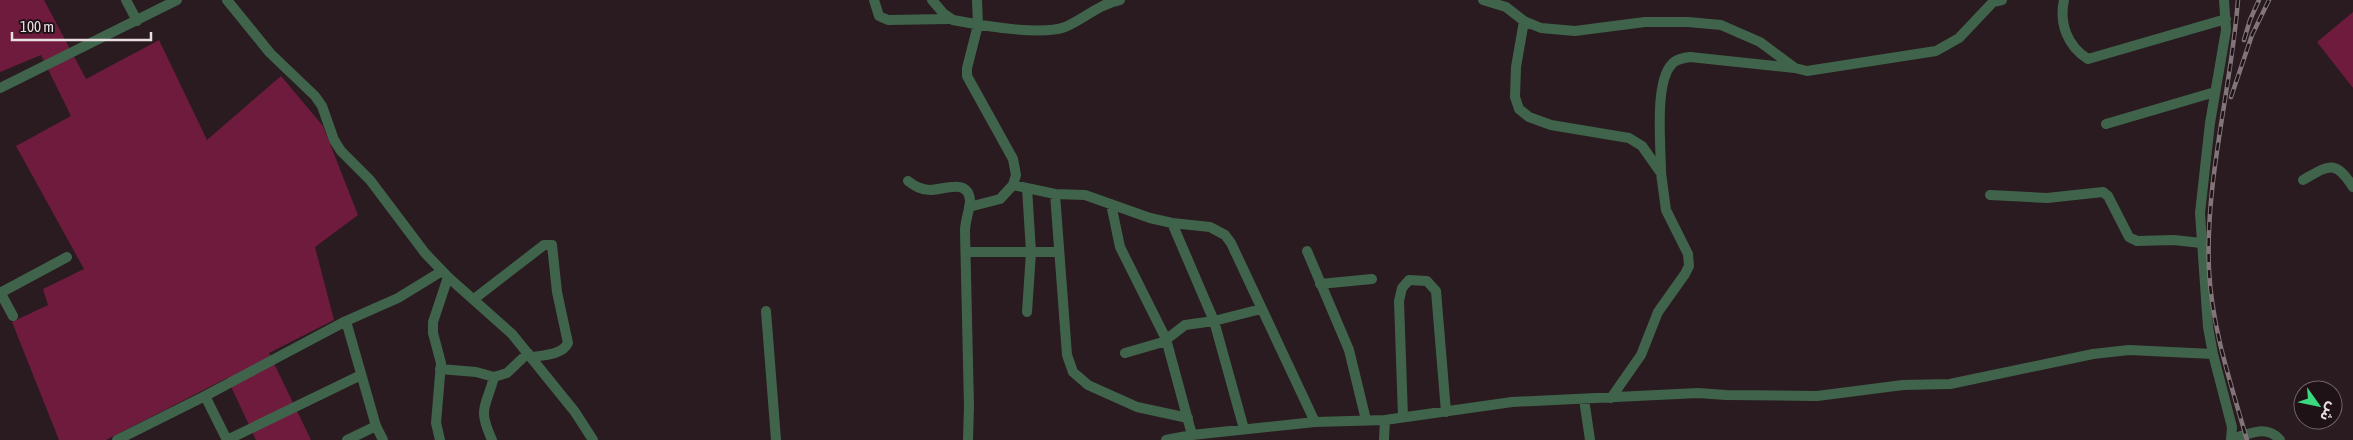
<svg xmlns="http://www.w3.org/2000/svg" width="2353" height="440" font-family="'Asap Condensed','Noto Sans Arabic',sans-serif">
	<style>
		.green { fill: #6f1b3d }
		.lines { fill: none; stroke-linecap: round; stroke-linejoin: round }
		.minor { stroke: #40644b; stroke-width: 10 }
		.rail-casing { stroke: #827579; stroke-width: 4.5 }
		.rail { stroke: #1f1216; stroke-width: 2.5; stroke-dasharray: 8; stroke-linecap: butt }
	</style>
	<rect width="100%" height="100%" fill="#291b1f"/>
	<!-- green -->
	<path class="green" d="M 0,0 L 44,0 L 86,79 L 159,40 L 207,140 L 281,76 L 323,126 L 358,215 L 315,247 L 334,320 L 269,353 L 311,440 L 256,440 L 227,378 L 106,440 L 59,440 L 12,322 L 48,305 L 43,289 L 84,269 L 16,146 L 71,116 L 41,55 L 0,72 Z
		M 2353,12 L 2353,88 L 2317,42 Z"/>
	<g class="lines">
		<!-- minor -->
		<path class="minor" d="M 126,0 L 137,21
			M 227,0 L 270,53 L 315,96 L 322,106 L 334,140 L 341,151 L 370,180 L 425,253 L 448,277 L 512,334 L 575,412 L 593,440
			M 874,0 L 879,16 L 888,20 L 948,19
			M 932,0 L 944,14 L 953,20 C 979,25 1041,36 1065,27 C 1084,19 1099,4 1120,0
			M 1483,0 L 1506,7 L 1524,21 L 1541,28 L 1575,31 L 1645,22 L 1688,22 L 1721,25 L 1760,42 L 1795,68 L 1807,71 L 1936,51 L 1959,38 L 1993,2 L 2002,0
			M 2064,0 C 2059,23 2067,46 2088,59 L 2226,19
			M 2224,0 L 2226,30 L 2210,123 L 2200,213 L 2208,327 L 2213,354 L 2232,427 L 2231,440
			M 1524,21 L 1516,67 L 1515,97 L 1519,109 L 1529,117 L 1551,125 L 1629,138 L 1642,146 L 1661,173 L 1666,210 L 1688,254 L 1689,266 L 1685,274 L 1658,312 L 1641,355 L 1611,398
			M 0,88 L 177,0
			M 2106,124 L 2215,92
			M 1661,173 C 1661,147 1654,82 1672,64 C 1676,59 1683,58 1690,57 L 1795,68
			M 2303,180 C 2329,165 2335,159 2353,187
			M 908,181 C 915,186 921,190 930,190 C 943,190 968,178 970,200 C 970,210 965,220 965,231 L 969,406 L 968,440
			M 1013,185 L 1055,194 L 1085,195 L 1150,218 L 1172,223 L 1210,227 L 1225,235 L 1231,243 L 1315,422
			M 1055,194 L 1067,355 L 1073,372 L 1088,385 L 1137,407 L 1188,418
			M 1990,195 L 2047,198 L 2103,192 L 2108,196 L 2129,237 L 2137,241 L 2174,240 L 2201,243
			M 1111,204 L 1120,247 L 1166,339 L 1192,435
			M 969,207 L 1000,199 L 1013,185 L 1016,175 L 1013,159 L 967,76 L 967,68 L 978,25 L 977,0
			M 1172,223 L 1214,321 L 1244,429
			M 1307,251 L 1349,350 L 1366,420
			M 967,252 L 1058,252
			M 1320,284 L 1372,279
			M 0,292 L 13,316
			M 0,293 L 67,257
			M 474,299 L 544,245 L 552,245 L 557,292 L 568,343 C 562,355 544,355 532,357
			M 766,311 L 776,440
			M 1027,312 L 1031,252 L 1027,188
			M 346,321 L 376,426 L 383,440
			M 1125,353 L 1163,342 L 1185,325 L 1214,321 L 1261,309
			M 440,369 L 476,372 L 494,377 L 507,373 L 528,353
			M 205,396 L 227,440
			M 1584,399 L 1590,440
			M 1403,417 L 1399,301 L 1402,288 L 1409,280 L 1427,281 L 1436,291 L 1446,412
			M 2232,439 C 2249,434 2267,424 2280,440
			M 117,440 L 205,396 L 346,321 L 398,298 L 442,271
			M 227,440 L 361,375
			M 347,440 L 376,426
			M 440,440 L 436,423 L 441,363 L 433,333 L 433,322 L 448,277
			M 492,440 C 477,407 486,408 494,377
			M 1166,440 L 1192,435 L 1315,422 L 1385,420 L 1512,402 L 1698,393 L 1726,395 L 1817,396 L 1903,385 L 1950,384 L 2093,354 L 2129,350 L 2213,354
			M 1384,440 L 1385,420"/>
		<defs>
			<path id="rail" d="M 2238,0 C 2231,91 2205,179 2209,270 C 2212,329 2231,384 2247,440
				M 2244,40 L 2250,20 L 2259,0
				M 2231,97 L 2252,35 L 2269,0"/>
		</defs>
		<!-- rail casing -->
		<use href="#rail" class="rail-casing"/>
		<!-- rail -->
		<use href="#rail" class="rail"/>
	</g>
	<!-- north arrow -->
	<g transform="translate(2318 405) rotate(123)"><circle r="24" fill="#1f1216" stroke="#706467"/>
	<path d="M0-4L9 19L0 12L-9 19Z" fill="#3ad87f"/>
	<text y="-8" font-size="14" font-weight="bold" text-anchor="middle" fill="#e9dee1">ش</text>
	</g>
	<!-- scale -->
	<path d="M12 32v8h139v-8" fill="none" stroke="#e9dee1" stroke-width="2.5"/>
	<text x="20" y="32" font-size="15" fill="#e9dee1" stroke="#1f1216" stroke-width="4" paint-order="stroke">100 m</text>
</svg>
